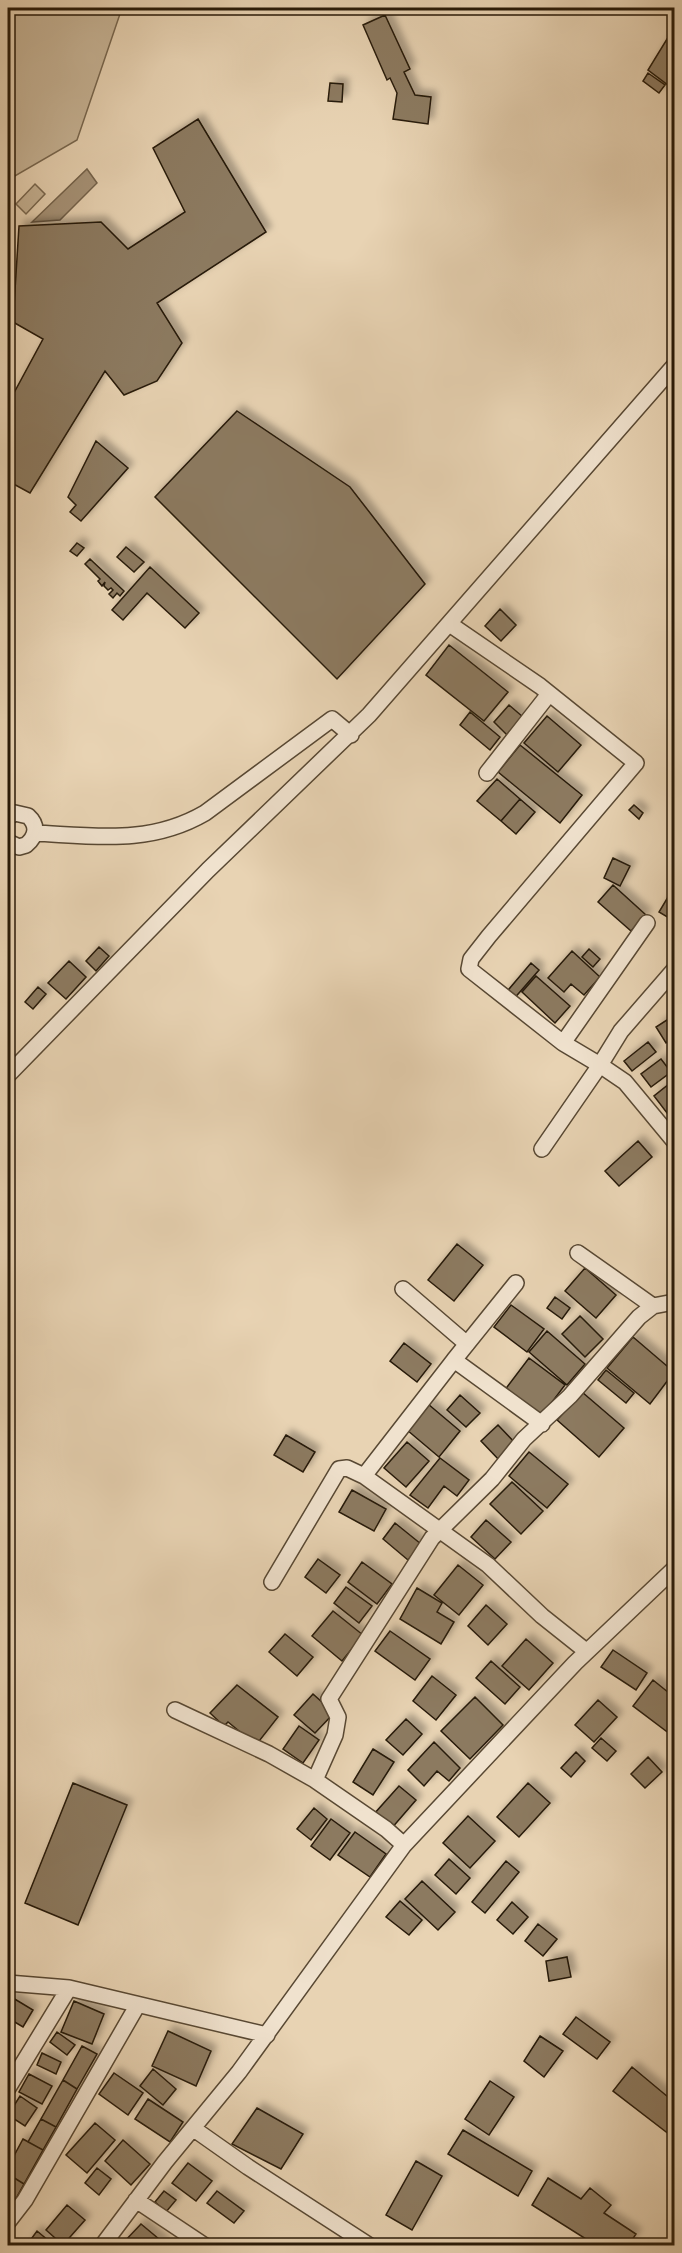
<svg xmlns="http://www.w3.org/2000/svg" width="682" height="2253" font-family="Cardo,serif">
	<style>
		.green { fill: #c7b496; stroke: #78674f; stroke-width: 1.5 }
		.water { fill: #a79479; stroke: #74634c; stroke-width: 1.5 }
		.building { fill: #8c7a61; stroke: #281a08; stroke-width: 1.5; filter: url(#shadow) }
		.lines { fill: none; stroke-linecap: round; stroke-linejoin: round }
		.minor-casing { stroke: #584833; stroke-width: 18 }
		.minor { stroke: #f0e2ce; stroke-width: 15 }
	</style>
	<defs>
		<filter id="shadow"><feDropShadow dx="5.5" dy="-5.5" stdDeviation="3" flood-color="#0004"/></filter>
	</defs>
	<rect width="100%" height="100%" fill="#e8d3b3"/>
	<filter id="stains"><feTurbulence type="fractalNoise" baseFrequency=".00333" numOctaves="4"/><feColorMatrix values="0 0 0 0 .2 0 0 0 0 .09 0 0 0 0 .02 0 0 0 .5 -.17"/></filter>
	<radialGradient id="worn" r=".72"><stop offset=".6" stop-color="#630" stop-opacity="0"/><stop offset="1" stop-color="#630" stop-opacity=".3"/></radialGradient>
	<!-- green -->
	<path class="green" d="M 8,8 L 122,8 L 77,140 L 8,180 Z
		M 35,184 L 45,194 L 26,214 L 16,204 Z"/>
	<!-- water -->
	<path class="water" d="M 87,169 L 97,183 L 60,220 L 32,222 Z"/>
	<!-- building -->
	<path class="building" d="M 385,15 L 410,69 L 404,72 L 415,95 L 431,97 L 428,124 L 393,119 L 397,93 L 390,78 L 387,80 L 363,25 Z
		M 667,39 L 674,43 L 674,73 L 668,85 L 648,70 Z
		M 648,73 L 665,85 L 659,93 L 643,81 Z
		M 330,83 L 343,84 L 342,102 L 328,101 Z
		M 198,119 L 266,232 L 157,303 L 182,343 L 157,381 L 124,395 L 105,371 L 30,493 L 8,481 L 8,404 L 43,339 L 13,322 L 19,226 L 101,222 L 128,249 L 185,212 L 153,148 Z
		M 237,411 L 350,487 L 425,584 L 337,679 L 155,497 Z
		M 96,441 L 128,468 L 81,521 L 70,512 L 76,505 L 68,497 Z
		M 77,543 L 84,548 L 77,556 L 70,551 Z
		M 126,547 L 144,562 L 134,572 L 117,557 Z
		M 90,559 L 124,591 L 120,596 L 117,593 L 113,598 L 109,594 L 113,590 L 111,588 L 108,590 L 104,586 L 105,582 L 102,586 L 98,581 L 100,579 L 85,564 Z
		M 150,567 L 199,613 L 185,628 L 147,593 L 123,620 L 112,610 Z
		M 500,609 L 516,625 L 501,641 L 485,626 Z
		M 449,645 L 508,692 L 484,721 L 426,675 Z
		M 509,705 L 523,717 L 507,735 L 494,722 Z
		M 470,712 L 500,737 L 490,750 L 460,725 Z
		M 547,716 L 581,745 L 558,772 L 524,743 Z
		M 520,745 L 582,795 L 560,823 L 498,772 Z
		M 497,779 L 520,799 L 501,821 L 477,801 Z
		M 520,799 L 535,812 L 516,834 L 501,821 Z
		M 634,805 L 643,813 L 639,819 L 629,810 Z
		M 613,858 L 630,866 L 620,886 L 604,878 Z
		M 613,885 L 646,915 L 631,931 L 598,902 Z
		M 674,887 L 674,921 L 659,912 Z
		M 99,947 L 109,956 L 96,971 L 86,961 Z
		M 589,949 L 600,959 L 593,967 L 582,957 Z
		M 572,951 L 600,977 L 584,995 L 571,984 L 564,992 L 548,978 Z
		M 69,961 L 86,977 L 66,999 L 48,983 Z
		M 531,963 L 539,970 L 512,1001 L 504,995 Z
		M 536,976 L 570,1006 L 555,1023 L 522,992 Z
		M 38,987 L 46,994 L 33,1009 L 25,1002 Z
		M 673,1016 L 674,1037 L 666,1043 L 656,1027 Z
		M 648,1042 L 656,1052 L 632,1071 L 624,1061 Z
		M 661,1059 L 671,1072 L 651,1087 L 641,1074 Z
		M 674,1080 L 674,1107 L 667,1113 L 654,1096 Z
		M 638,1141 L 652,1157 L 619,1186 L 605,1171 Z
		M 457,1244 L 483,1265 L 454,1301 L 428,1280 Z
		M 585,1268 L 616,1295 L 596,1318 L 565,1291 Z
		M 555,1297 L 570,1308 L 562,1319 L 547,1308 Z
		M 511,1305 L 544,1329 L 527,1352 L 494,1327 Z
		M 580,1316 L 603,1339 L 585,1357 L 562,1334 Z
		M 547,1331 L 585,1364 L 567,1385 L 529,1352 Z
		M 633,1337 L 674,1372 L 650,1404 L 607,1368 Z
		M 404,1343 L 431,1364 L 417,1382 L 390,1361 Z
		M 529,1358 L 565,1385 L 540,1418 L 504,1391 Z
		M 606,1370 L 634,1393 L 626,1403 L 598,1380 Z
		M 582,1392 L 624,1428 L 599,1457 L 557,1420 Z
		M 460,1395 L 480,1413 L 466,1427 L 447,1410 Z
		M 428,1404 L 460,1431 L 439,1457 L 407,1430 Z
		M 498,1425 L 517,1445 L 500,1461 L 481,1441 Z
		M 286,1435 L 315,1452 L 303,1472 L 274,1455 Z
		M 407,1442 L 429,1461 L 406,1487 L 384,1468 Z
		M 529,1452 L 568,1484 L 547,1508 L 509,1476 Z
		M 440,1458 L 469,1480 L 457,1496 L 444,1486 L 428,1508 L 410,1495 Z
		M 512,1482 L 543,1511 L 521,1534 L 490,1504 Z
		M 352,1490 L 386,1509 L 374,1531 L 339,1512 Z
		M 486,1520 L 511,1542 L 495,1559 L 471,1537 Z
		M 395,1523 L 421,1544 L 408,1560 L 383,1539 Z
		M 318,1559 L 340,1575 L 326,1593 L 305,1577 Z
		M 362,1562 L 392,1584 L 377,1604 L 348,1582 Z
		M 458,1565 L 483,1585 L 459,1615 L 434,1595 Z
		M 346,1587 L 372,1606 L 359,1623 L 334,1603 Z
		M 417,1588 L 442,1603 L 437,1612 L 454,1622 L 441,1644 L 400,1619 Z
		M 486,1605 L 507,1624 L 488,1645 L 468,1626 Z
		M 333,1611 L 363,1635 L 342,1661 L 312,1636 Z
		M 390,1631 L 430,1659 L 415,1680 L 375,1651 Z
		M 285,1634 L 313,1657 L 297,1676 L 269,1652 Z
		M 526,1639 L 553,1663 L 529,1690 L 502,1666 Z
		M 613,1650 L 647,1673 L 636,1690 L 601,1667 Z
		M 491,1661 L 520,1687 L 505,1704 L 476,1678 Z
		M 432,1676 L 456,1695 L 436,1720 L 413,1701 Z
		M 653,1680 L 674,1697 L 674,1737 L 633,1706 Z
		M 237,1685 L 278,1717 L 256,1745 L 228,1722 L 224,1726 L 210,1713 Z
		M 313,1694 L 334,1713 L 315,1733 L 294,1715 Z
		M 475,1697 L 503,1725 L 470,1759 L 441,1731 Z
		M 598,1700 L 617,1717 L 594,1742 L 575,1725 Z
		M 406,1719 L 422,1734 L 403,1755 L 386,1740 Z
		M 299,1726 L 319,1740 L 303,1763 L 283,1749 Z
		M 601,1738 L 616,1751 L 607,1761 L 592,1748 Z
		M 434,1742 L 460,1768 L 449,1781 L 437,1771 L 424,1786 L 408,1770 Z
		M 373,1749 L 394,1762 L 373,1795 L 353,1782 Z
		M 576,1752 L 585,1761 L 571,1777 L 561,1768 Z
		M 648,1757 L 662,1772 L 645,1788 L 631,1774 Z
		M 73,1783 L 127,1805 L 78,1925 L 25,1903 Z
		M 528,1783 L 550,1803 L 519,1837 L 497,1817 Z
		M 399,1786 L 416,1800 L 391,1829 L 374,1814 Z
		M 314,1808 L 327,1819 L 311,1840 L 297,1829 Z
		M 468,1816 L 495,1841 L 470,1868 L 443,1843 Z
		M 331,1819 L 350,1833 L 330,1860 L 311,1846 Z
		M 355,1832 L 386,1854 L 370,1877 L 338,1855 Z
		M 449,1859 L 470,1878 L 456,1894 L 435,1875 Z
		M 506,1861 L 519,1872 L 485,1913 L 472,1902 Z
		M 422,1881 L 455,1912 L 438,1930 L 405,1899 Z
		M 400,1901 L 422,1920 L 409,1935 L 386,1917 Z
		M 512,1902 L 528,1917 L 513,1934 L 497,1920 Z
		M 538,1924 L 557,1939 L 543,1956 L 525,1941 Z
		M 567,1957 L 571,1977 L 549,1981 L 546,1961 Z
		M 8,1995 L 33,2010 L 23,2027 L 8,2018 Z
		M 74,2001 L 104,2014 L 92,2044 L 61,2032 Z
		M 576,2017 L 610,2042 L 597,2059 L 563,2034 Z
		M 168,2031 L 211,2051 L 196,2086 L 152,2066 Z
		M 57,2032 L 75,2045 L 67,2055 L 50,2042 Z
		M 540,2036 L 563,2051 L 544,2077 L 524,2061 Z
		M 82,2046 L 97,2054 L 77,2089 L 63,2080 Z
		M 42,2053 L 61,2062 L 56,2074 L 37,2065 Z
		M 632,2067 L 674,2102 L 674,2138 L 613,2091 Z
		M 153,2069 L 176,2089 L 163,2105 L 140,2086 Z
		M 114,2073 L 143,2093 L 128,2115 L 99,2094 Z
		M 29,2074 L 52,2086 L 42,2104 L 19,2092 Z
		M 63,2080 L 77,2089 L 56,2127 L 41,2119 Z
		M 490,2081 L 514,2097 L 489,2135 L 465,2119 Z
		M 20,2096 L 37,2108 L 25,2126 L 8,2115 Z
		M 148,2099 L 183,2122 L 170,2142 L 135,2119 Z
		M 257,2108 L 303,2134 L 281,2169 L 232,2144 Z
		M 41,2119 L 56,2127 L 43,2150 L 28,2142 Z
		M 95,2123 L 115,2140 L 87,2173 L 66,2155 Z
		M 463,2130 L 532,2171 L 518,2196 L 448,2154 Z
		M 23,2139 L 43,2150 L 24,2184 L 8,2174 L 8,2167 Z
		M 123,2140 L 150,2164 L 131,2185 L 105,2161 Z
		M 416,2161 L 442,2176 L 412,2230 L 386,2215 Z
		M 188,2163 L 212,2181 L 196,2201 L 172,2183 Z
		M 97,2168 L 111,2179 L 99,2195 L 85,2183 Z
		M 8,2174 L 24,2184 L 8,2213 Z
		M 548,2178 L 581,2199 L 590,2188 L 611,2205 L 604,2213 L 636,2234 L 628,2246 L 597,2246 L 532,2205 Z
		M 164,2191 L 176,2200 L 166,2212 L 155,2202 Z
		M 217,2191 L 244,2211 L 234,2223 L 207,2203 Z
		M 67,2205 L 85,2220 L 63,2245 L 46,2230 Z
		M 141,2224 L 165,2244 L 163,2246 L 122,2244 Z
		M 37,2231 L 55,2246 L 26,2246 Z"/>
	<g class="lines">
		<defs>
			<path id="minor" d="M 451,625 L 540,686 L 636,763 L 489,936 L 471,959 L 469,969 L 563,1043 L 647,923
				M 487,773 L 549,694
				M 8,817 L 15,813 L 28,816 C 38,825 37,836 26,845 L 19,847 L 8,842
				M 35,833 C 96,836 150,845 205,813 L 332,719 L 351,735
				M 674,970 L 621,1031 L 600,1065 L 625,1082 L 674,1141
				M 8,1075 L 208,870 L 369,715 L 674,366
				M 542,1149 L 600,1065 L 563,1043
				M 578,1253 L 653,1306
				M 403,1289 L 467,1344
				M 454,1360 L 516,1283
				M 542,1424 L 454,1360 L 364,1476 L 488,1565 L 542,1616 L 586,1651
				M 272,1582 L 339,1469 L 347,1468 L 364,1476
				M 175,1710 L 269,1754 L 315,1780
				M 404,1845 L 386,1829 L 315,1780 L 335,1735 L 338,1717 L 329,1699 L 432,1538 L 492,1479 L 524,1439 L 570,1396 L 639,1317 L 653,1306 L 674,1302
				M 8,1983 L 69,1988 L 267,2035
				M 8,2088 L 69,1988
				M 194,2129 L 248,2167 L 370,2246
				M 136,2200 L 205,2246
				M 8,2222 L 25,2200 L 137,2006
				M 102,2246 L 165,2162 L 239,2072 L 404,1845 L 575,1663 L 674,1569"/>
		</defs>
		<!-- minor casing -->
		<use href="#minor" class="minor-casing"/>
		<!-- minor -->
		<use href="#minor" class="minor"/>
	</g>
	<!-- margin -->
	<rect width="682" height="2253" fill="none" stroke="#e8d3b3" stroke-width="30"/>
	<rect x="9" y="9" width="664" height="2235" fill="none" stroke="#281a08" stroke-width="3"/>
	<rect x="15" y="15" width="652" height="2223" fill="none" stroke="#281a08" stroke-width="1.5"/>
	<rect width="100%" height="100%" filter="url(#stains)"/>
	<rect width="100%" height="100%" fill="url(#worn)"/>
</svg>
